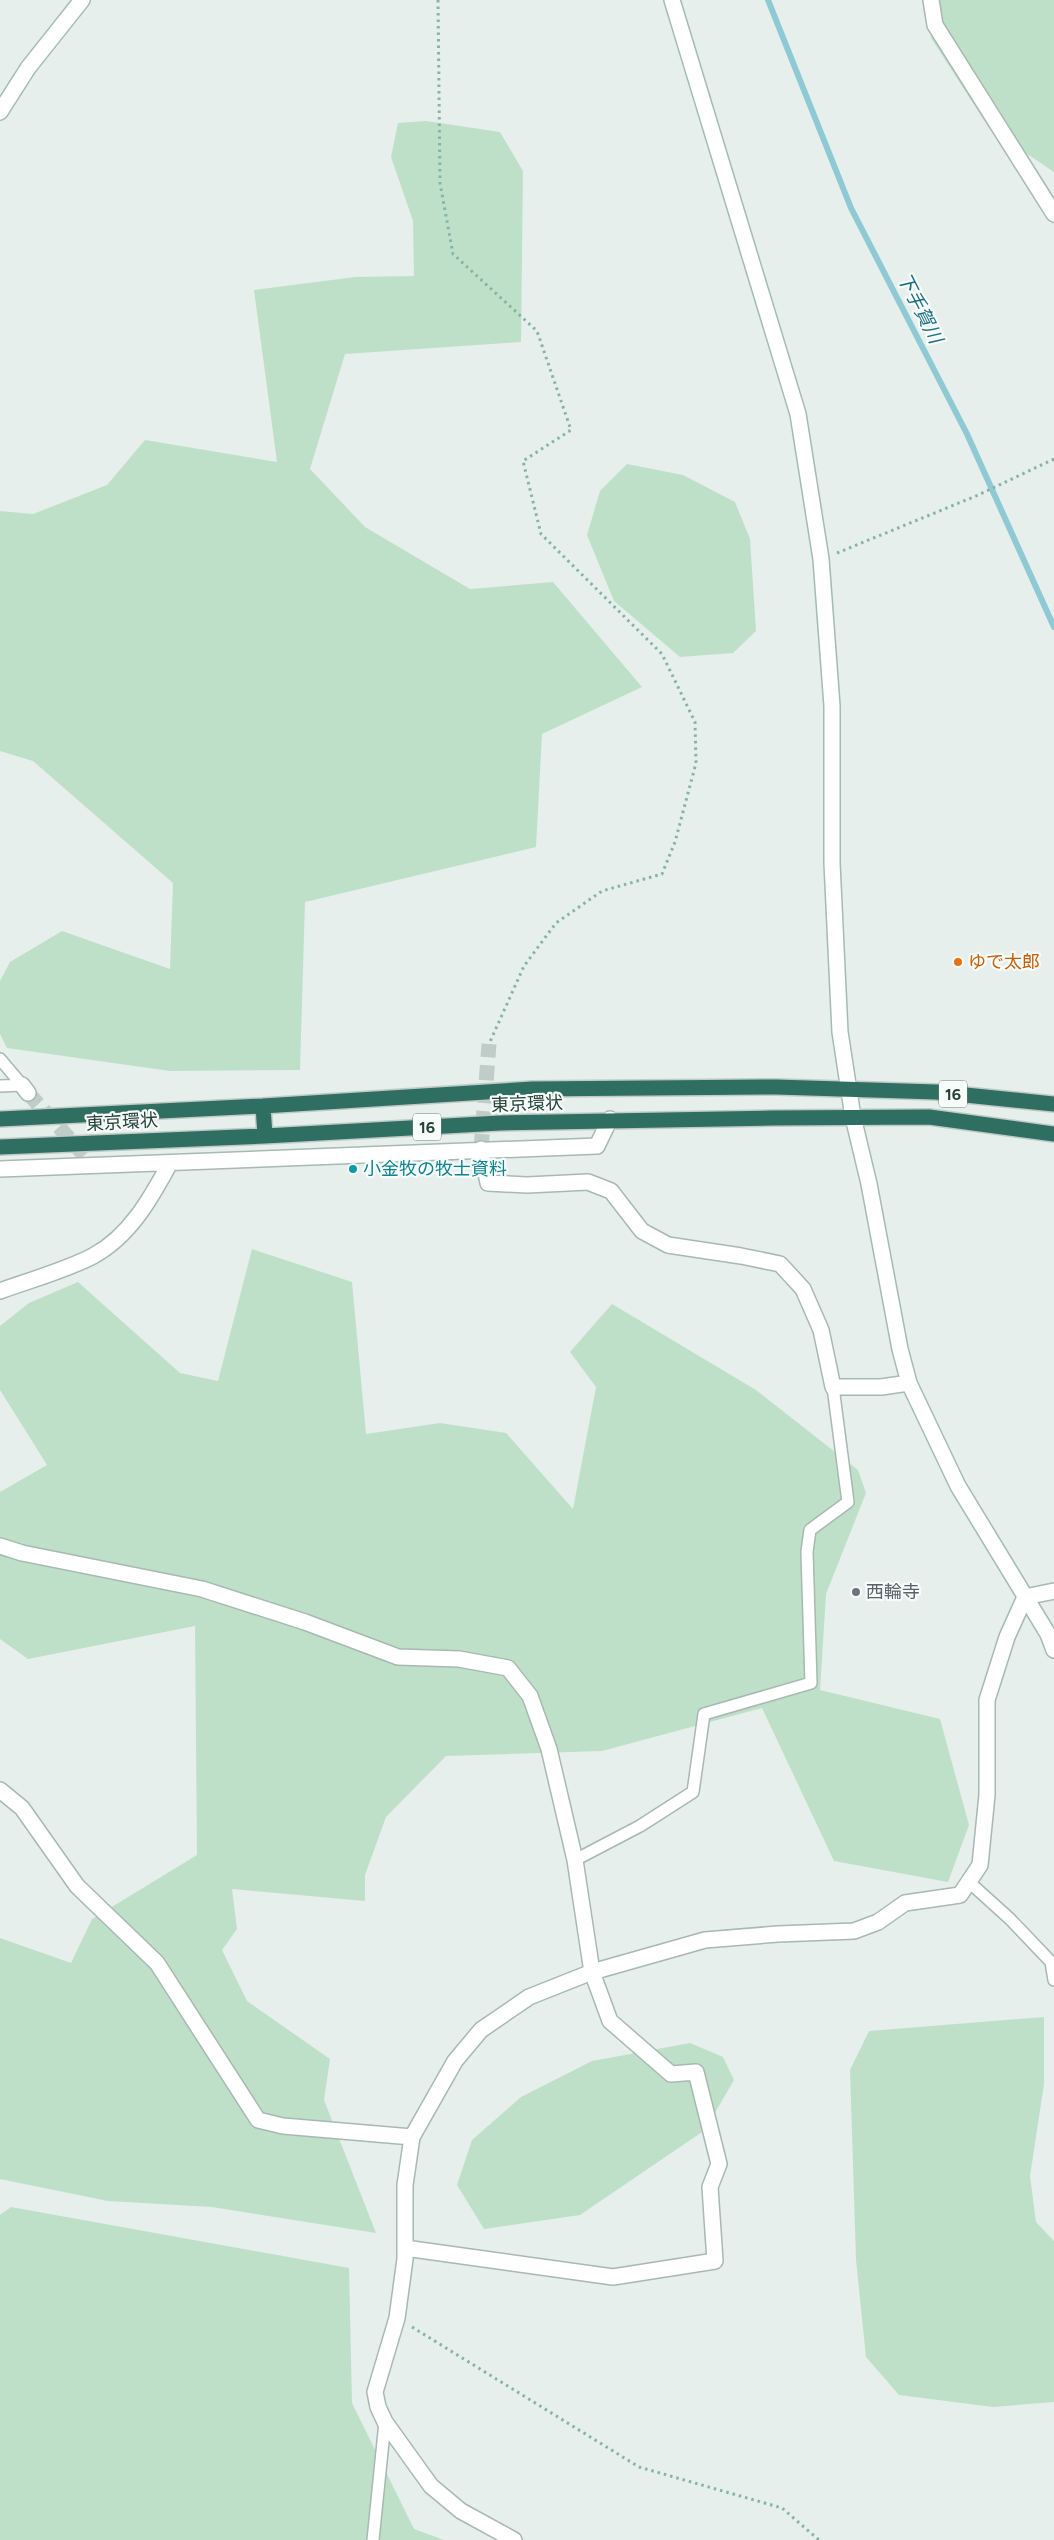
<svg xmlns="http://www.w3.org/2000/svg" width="1054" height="2540" font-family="Figtree,'Noto Sans JP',sans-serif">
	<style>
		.green { fill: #bfe0c8 }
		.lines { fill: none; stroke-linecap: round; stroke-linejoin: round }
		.stream { stroke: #8ec9d4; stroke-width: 6 }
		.street-tunnel { stroke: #bfccc8; stroke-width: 15; stroke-dasharray: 15 8; stroke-linecap: butt }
		.lane-casing { stroke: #a8b8b2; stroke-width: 14 }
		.street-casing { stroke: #a8b8b2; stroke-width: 18 }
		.secondary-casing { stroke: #a4bbb3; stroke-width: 18 }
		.highway-casing { stroke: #c2cac8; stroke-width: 18 }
		.path { stroke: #86b3a5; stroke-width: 3; stroke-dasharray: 2.5 4; stroke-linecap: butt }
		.lane { stroke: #fff; stroke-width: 11 }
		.street { stroke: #fff; stroke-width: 15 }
		.secondary { stroke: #fff; stroke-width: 15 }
		.highway { stroke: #2f6f62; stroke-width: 15 }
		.food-dot { fill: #e8710a; stroke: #f7fbf9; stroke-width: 2 }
		.culture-dot { fill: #0f9aa8; stroke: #f7fbf9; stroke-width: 2 }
		.worship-dot { fill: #6b7280; stroke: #f7fbf9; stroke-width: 2 }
		.labels { text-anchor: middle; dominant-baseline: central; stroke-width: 4.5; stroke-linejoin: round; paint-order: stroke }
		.shield { fill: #f7fbf9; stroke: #637a73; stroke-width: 1 }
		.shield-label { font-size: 16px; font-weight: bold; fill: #24423a }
		.food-label { font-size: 18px; fill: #c56008; stroke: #f7fbf9; text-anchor: start }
		.street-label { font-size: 18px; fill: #24423a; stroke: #f7fbf9 }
		.culture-label { font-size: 18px; fill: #0d838f; stroke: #f7fbf9; text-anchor: start }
		.worship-label { font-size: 18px; fill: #5b616d; stroke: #f7fbf9; text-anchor: start }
		.water-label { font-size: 19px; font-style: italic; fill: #1c6f80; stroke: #f7fbf9 }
	</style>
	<rect width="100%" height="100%" fill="#e6efeb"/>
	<!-- green -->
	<path class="green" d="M 939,0 L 1054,0 L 1054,172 L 989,128 L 931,38 Z
		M 426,121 L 500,132 L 523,171 L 521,342 L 345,354 L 310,469 L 365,527 L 470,589 L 553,582 L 642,687 L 542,734 L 536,847 L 305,902 L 300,1070 L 170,1071 L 7,1048 L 0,1034 L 0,981 L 10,962 L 62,931 L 170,969 L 173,883 L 33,761 L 0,751 L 0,511 L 33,514 L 107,485 L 145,440 L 277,462 L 254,290 L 355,277 L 414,276 L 413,221 L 391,157 L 398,123 Z
		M 627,464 L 683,475 L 735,502 L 750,539 L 756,631 L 733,653 L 680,657 L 614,601 L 587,535 L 600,491 Z
		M 252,1249 L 352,1282 L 366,1434 L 440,1423 L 506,1433 L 573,1509 L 596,1387 L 570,1352 L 612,1304 L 756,1390 L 858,1470 L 866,1493 L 826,1594 L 820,1690 L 940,1719 L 969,1825 L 948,1882 L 834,1861 L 762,1708 L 602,1751 L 446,1756 L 386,1817 L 365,1875 L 365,1901 L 232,1889 L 237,1929 L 222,1950 L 247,2001 L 330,2059 L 324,2100 L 376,2233 L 212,2207 L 108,2201 L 0,2179 L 0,1938 L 71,1963 L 92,1919 L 197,1855 L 195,1626 L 28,1659 L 0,1639 L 0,1492 L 47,1465 L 0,1390 L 0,1326 L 29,1303 L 78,1282 L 180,1373 L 218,1381 Z
		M 1044,2017 L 1044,2084 L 1030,2176 L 1036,2222 L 1054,2241 L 1054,2402 L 993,2407 L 899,2395 L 866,2357 L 856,2260 L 850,2070 L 869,2031 Z
		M 690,2043 L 723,2057 L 734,2080 L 705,2130 L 580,2215 L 484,2229 L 457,2185 L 472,2140 L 521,2097 L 592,2061 Z
		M 11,2207 L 349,2268 L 352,2403 L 414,2529 L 444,2540 L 0,2540 L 0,2215 Z"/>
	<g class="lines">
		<!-- stream -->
		<path class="stream" d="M 768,0 L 851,208 L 967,434 L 1054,627"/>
		<!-- street-tunnel -->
		<path class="street-tunnel" d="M 28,1093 L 87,1158
			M 481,1149 L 489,1044"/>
		<defs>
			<path id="lane" d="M 0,1059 L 22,1085 L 0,1086
				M 575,1860 L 640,1826 L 693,1792 L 704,1714 L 811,1683 L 807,1552 L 810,1530 L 848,1502 L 833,1387
				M 969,1882 L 1010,1919 L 1051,1962 L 1054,1980
				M 373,2540 L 385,2422"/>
			<path id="street" d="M 931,0 L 935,25 L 1054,214
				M 22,1085 L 28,1093
				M 481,1149 L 488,1183 L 527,1185 L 588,1182 L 611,1191 L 642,1231 L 668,1245 L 741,1256 L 780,1264 L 803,1289 L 821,1330 L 833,1387 L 881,1387 L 909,1383
				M 0,1169 L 597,1146 L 610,1119
				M 0,1291 C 30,1280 64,1271 93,1256 C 130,1236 151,1198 170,1163
				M 0,1546 L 22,1553 L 202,1589 L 305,1622 L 398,1657 L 459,1659 L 508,1668 L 530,1696 L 549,1749 L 575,1860 L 592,1972 L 610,2021 L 671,2074 L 696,2072 L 719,2164 L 710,2187 L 715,2261 L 613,2277 L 405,2248
				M 0,1790 L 22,1808 L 77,1886 L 157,1963 L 258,2120 L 283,2126 L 412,2137
				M 514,2540 L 461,2511 L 431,2486 L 385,2422 L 378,2407 L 375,2392 L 397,2318 L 405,2259 L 405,2185 L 412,2137 L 455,2061 L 481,2030 L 529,1997 L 592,1972 L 705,1940 L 778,1934 L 854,1931 L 878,1922 L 905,1903 L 960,1895 L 980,1865 L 987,1795 L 987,1700 L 1007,1637 L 1025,1597 L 1054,1591"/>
			<path id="secondary" d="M 672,0 L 798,414 L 821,559 L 832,706 L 832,863 L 840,1032 L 853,1117 L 869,1184 L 900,1349 L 909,1383 L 958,1486 L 1048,1634 L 1054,1650
				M 0,112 L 28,68 L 82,0"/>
			<path id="highway" d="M 263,1106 L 265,1136
				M 0,1119 L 263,1106 L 532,1089 L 776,1087 L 936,1092 L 1054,1104
				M 0,1147 L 265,1136 L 500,1123 L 772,1118 L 929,1117 L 1054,1134"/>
		</defs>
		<!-- lane casing -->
		<use href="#lane" class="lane-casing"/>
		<!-- street casing -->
		<use href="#street" class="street-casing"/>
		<!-- secondary casing -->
		<use href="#secondary" class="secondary-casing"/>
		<!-- highway casing -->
		<use href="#highway" class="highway-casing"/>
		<!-- path -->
		<path class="path" d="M 438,0 L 440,183 L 453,254 L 537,331 L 571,430 L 523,461 L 541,534 L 662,654 L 695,722 L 696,763 L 675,842 L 662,874 L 602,891 L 556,923 L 524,966 L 489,1044
			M 837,553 L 976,496 L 1054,459
			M 412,2327 L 639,2467 L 782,2508 L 819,2540"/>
		<!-- lane -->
		<use href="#lane" class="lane"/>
		<!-- street -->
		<use href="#street" class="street"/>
		<!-- secondary -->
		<use href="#secondary" class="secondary"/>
		<!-- highway -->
		<use href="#highway" class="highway"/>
	</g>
	<!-- markers -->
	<circle class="food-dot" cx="958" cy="962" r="5"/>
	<circle class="culture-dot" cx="353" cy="1169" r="5"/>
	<circle class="worship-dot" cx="856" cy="1592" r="5"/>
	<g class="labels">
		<!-- shield labels -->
		<g class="shield">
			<rect x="939" y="1080.5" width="28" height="27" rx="4"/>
			<rect x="413" y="1113.5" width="28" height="27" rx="4"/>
		</g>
		<g class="shield-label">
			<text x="953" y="1094">16</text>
			<text x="427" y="1127">16</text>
		</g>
		<!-- food labels -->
		<g class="food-label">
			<text x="968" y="962">ゆで太郎</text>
		</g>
		<!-- street labels -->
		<g class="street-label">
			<text transform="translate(527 1104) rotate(-2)">東京環状</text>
			<text transform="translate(122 1122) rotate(-3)">東京環状</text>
		</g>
		<!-- culture labels -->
		<g class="culture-label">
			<text x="363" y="1169">小金牧の牧士資料</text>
		</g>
		<!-- worship labels -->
		<g class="worship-label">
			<text x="866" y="1592">西輪寺</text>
		</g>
		<!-- water labels -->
		<g class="water-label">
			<text transform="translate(920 308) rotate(63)">下手賀川</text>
		</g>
	</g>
</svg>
